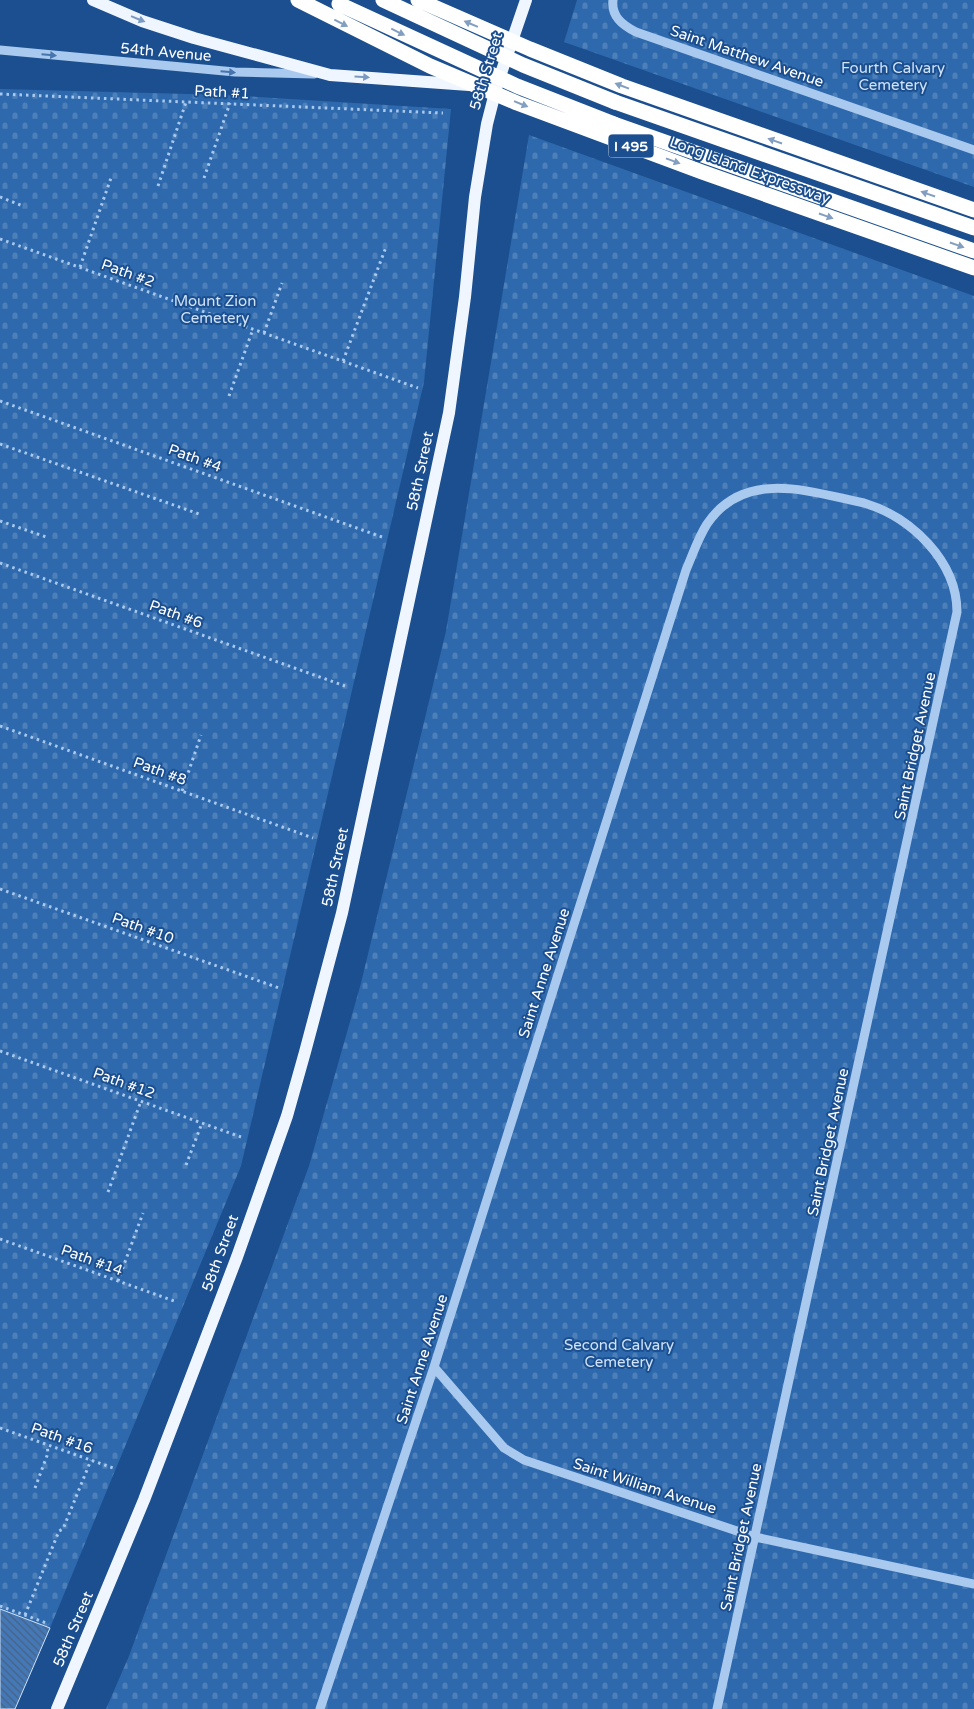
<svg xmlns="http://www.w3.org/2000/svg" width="974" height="1709" font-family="'Varela Round',sans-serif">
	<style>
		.cemetery { fill: url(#cemetery-stones) }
		.building { fill: url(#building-back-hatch); stroke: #cfe3fa }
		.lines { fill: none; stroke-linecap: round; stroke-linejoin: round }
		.path { stroke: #a9c9ee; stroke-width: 3; stroke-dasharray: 2.5 4; stroke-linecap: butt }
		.minor { stroke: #a9c9ee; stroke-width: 9 }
		.major { stroke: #f0f6ff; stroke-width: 12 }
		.highway { stroke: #fff; stroke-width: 15 }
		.highway-bridge { stroke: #fff; stroke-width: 15 }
		.oneway { fill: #7b9ac1 }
		.oneway2 { fill: #829ec1 }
		.oneway3 { fill: #4674ac }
		.labels { text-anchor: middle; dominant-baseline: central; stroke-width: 4; stroke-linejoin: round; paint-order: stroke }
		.shield { fill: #1b4f8f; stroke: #bbcadd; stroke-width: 1 }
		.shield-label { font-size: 14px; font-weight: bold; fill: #fff }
		.street-label { font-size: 15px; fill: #fff; stroke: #1b4f8f }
		.park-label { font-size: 15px; fill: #cfe3fa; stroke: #1b4f8f }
	</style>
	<defs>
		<pattern id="cemetery-stones" width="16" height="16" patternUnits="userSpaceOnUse" patternTransform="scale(1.25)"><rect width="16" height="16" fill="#2e69ad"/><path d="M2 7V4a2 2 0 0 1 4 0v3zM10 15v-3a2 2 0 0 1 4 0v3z" fill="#4d80b9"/></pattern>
		<pattern id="building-back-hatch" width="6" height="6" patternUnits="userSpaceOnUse" patternTransform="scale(1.25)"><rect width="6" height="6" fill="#4478b7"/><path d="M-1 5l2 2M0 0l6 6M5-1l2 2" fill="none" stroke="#486282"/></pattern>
	</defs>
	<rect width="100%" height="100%" fill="#1b4f8f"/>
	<!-- cemetery -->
	<path class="cemetery" d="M 577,0 L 974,0 L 974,187 L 564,42 Z
		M 0,89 L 226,95 L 451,109 L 424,382 L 241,1166 L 50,1628 L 0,1609 Z
		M 529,135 L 974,296 L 974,1709 L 106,1709 L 129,1656 L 309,1166 L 361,983 L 446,631 Z"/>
	<!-- building -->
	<path class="building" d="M 0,1609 L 50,1628 L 15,1709 L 0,1709 Z"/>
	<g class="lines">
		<!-- path -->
		<path class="path" d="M 0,94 L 443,113
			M 204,178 L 230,103
			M 158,186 L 186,102
			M 0,197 L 23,206
			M 0,239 L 418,388
			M 80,267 L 112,175
			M 264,333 L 282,283
			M 343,361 L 386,247
			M 229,396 L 253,329
			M 0,401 L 382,537
			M 0,444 L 202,515
			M 0,521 L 49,538
			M 0,563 L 345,686
			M 0,726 L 313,838
			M 182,791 L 201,735
			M 0,889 L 279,988
			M 0,1051 L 241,1137
			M 186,1165 L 202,1123
			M 108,1192 L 141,1101
			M 0,1239 L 177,1302
			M 118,1281 L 143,1213
			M 0,1428 L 116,1469
			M 35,1488 L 48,1453 L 47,1445
			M 0,1606 L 49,1624
			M 25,1615 L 59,1531 L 63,1529 L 91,1460"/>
		<!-- minor -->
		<path class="minor" d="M 613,0 C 611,16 622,25 636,32 L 974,150
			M 0,50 L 235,72 L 314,74
			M 434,1367 L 504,1448 L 524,1460 L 755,1537 L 974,1584
			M 320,1709 L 434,1367 L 686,570 C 693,554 698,538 707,524 C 745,468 810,492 864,503 C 911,517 957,561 957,612 L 717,1709"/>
		<!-- major -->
		<path class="major" d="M 93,0 L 142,21 L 194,38 L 330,75 L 469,85
			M 57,1709 L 144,1500 L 237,1257 L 287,1116 L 305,1052 L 342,913 L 449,413 L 465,297 L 475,197 L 487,124 L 497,85 L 526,0"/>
		<!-- highway -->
		<path class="highway" d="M 615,102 L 974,228
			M 614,124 L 974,251"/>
		<!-- highway-bridge -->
		<path class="highway-bridge" d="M 298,0 L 430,66 L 517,103 L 702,172 L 974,268
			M 383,0 L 523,65 L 615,102
			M 418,0 L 530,49 L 622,86 L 974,210
			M 339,4 L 517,86 L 614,124"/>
	</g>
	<!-- one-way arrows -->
	<defs><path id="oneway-solid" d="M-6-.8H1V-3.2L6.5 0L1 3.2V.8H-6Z" transform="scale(1.25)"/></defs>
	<g class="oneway">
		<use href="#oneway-solid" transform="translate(138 19) rotate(22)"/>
		<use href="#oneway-solid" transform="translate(362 77) rotate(4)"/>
	</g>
	<g class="oneway2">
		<use href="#oneway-solid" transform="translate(341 23) rotate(27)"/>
		<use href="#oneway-solid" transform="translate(471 24) rotate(-157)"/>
		<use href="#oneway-solid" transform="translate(398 32) rotate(26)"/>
		<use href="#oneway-solid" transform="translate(622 86) rotate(-159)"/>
		<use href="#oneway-solid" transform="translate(521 104) rotate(22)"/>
		<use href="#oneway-solid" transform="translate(775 141) rotate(-161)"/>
		<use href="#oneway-solid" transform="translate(673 161) rotate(20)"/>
		<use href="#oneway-solid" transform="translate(928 194) rotate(-161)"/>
		<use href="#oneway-solid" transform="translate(826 216) rotate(19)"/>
		<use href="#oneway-solid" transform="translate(957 245) rotate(19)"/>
	</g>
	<g class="oneway3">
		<use href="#oneway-solid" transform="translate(49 55) rotate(5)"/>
		<use href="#oneway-solid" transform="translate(228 72) rotate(5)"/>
	</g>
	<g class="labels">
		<!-- shield labels -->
		<rect class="shield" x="608.5" y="134.5" width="45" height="23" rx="4"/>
		<g class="shield-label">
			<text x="631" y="146">I 495</text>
		</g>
		<!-- street labels -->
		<g class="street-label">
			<text transform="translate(166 52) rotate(5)">54th Avenue</text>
			<text transform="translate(747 56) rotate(19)">Saint Matthew Avenue</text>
			<text transform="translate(486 71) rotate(-73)">58th Street</text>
			<text transform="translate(222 92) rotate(3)">Path #1</text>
			<text transform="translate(750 170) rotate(20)">Long Island Expressway</text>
			<text transform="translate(128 273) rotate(20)">Path #2</text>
			<text transform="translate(195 458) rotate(20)">Path #4</text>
			<text transform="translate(420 471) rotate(-78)">58th Street</text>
			<text transform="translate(176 614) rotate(20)">Path #6</text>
			<text transform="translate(915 746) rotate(-78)">Saint Bridget Avenue</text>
			<text transform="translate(160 771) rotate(20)">Path #8</text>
			<text transform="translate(335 867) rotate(-78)">58th Street</text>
			<text transform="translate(143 928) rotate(20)">Path #10</text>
			<text transform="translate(544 973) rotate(-72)">Saint Anne Avenue</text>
			<text transform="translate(124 1083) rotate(20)">Path #12</text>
			<text transform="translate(828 1142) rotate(-78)">Saint Bridget Avenue</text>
			<text transform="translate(220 1253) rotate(-70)">58th Street</text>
			<text transform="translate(92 1260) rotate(20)">Path #14</text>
			<text transform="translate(422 1359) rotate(-72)">Saint Anne Avenue</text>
			<text transform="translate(62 1438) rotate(20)">Path #16</text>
			<text transform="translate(645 1486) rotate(18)">Saint William Avenue</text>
			<text transform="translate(741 1537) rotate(-78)">Saint Bridget Avenue</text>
			<text transform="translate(73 1629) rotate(-67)">58th Street</text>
		</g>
		<!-- park labels -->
		<g class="park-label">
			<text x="893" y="68">Fourth Calvary<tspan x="893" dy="17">Cemetery</tspan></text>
			<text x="215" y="301">Mount Zion<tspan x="215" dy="17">Cemetery</tspan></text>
			<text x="619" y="1345">Second Calvary<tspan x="619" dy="17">Cemetery</tspan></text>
		</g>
	</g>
</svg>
